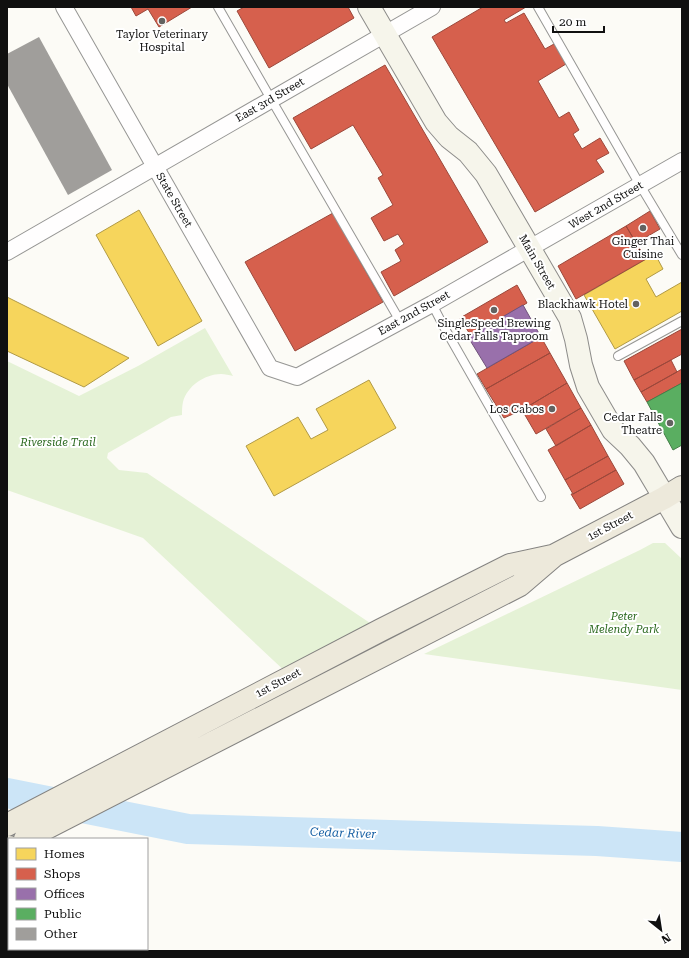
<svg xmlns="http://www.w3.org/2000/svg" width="689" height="958" font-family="'Roboto Serif',serif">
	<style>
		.green { fill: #e5f2d6 }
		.homes { fill: #f6d55c; stroke: #b19a45 }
		.shops { fill: #d6604d; stroke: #9b483b }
		.offices { fill: #9970ab; stroke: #70537c }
		.public { fill: #5aae61; stroke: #447f49 }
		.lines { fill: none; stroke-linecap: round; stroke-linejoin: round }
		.river { stroke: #cce5f7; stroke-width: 30 }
		.building { fill: #a09e9b }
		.lane-casing { stroke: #969694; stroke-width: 10 }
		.street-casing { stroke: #969694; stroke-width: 18 }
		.secondary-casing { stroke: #8d8c8a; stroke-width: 24 }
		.primary-casing { stroke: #848381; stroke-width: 24 }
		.lane { stroke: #fffefe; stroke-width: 8 }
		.street { stroke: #fffefe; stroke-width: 16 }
		.secondary { stroke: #f6f5eb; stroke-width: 22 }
		.primary { stroke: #ede9db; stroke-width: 22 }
		.poi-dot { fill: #636260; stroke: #fff; stroke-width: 1.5 }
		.labels { text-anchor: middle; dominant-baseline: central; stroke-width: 4; stroke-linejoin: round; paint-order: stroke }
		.poi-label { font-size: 11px; fill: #101010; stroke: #fff }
		.street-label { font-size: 11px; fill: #101010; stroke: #fff }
		.park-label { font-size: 11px; font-style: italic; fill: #2b691f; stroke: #fff }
		.water-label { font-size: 12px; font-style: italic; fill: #1760a4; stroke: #fff }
	</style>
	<rect width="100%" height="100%" fill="#fcfbf6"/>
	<!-- green -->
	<path class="green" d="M 205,328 L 233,376 C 229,375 225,374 221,374 C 205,374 187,386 183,402 C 182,406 182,411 182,415 L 171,417 L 108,453 L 107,458 L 119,470 L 147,473 L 373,625 L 289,675 L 143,538 L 7,490 L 7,361 L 79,396 L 138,366 Z
		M 653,543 L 665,543 L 682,559 L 682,690 L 424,654 L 640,550 Z"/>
	<!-- homes -->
	<path class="homes" d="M 139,210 L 202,321 L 158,346 L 96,235 Z
		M 655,254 L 663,269 L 646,279 L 656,297 L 682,282 L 682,311 L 615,349 L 584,295 Z
		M 7,297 L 129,358 L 84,387 L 7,351 Z
		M 369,380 L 396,428 L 274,496 L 246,446 L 298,417 L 311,439 L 328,430 L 316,409 Z"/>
	<!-- shops -->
	<path class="shops" d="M 131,7 L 192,7 L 159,27 L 148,9 L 136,16 Z
		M 244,7 L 348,7 L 354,18 L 269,68 L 237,11 Z
		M 483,7 L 526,7 L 504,20 L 506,23 L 524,13 L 545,49 L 554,44 L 566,64 L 538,81 L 559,118 L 569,112 L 579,130 L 573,134 L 582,149 L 600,138 L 609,153 L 596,160 L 604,172 L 535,212 L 432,37 Z
		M 385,65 L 488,242 L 394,296 L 381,272 L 401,261 L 395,250 L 404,244 L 398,234 L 384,241 L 371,218 L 393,205 L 378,178 L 383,175 L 353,125 L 311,149 L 293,118 Z
		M 650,211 L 660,229 L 636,243 L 626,226 Z
		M 333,213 L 383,302 L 295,351 L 245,262 Z
		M 626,226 L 646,259 L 576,299 L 558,266 Z
		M 517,285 L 527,303 L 471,336 L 460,318 Z
		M 682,329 L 682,354 L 634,380 L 624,361 Z
		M 541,337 L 550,353 L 486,389 L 477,374 Z
		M 550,353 L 567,383 L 522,410 L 504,418 L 486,389 Z
		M 671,360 L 677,372 L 641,392 L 634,380 Z
		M 682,369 L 682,383 L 647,402 L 641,392 Z
		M 567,383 L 581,408 L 536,434 L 522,410 Z
		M 581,408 L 591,425 L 556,446 L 546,429 Z
		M 591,425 L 608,456 L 565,480 L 548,450 Z
		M 608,456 L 616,470 L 573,494 L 565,480 Z
		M 616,470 L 624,484 L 580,509 L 571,494 L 573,494 Z"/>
	<!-- offices -->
	<path class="offices" d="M 523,305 L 541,337 L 487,368 L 468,337 Z"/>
	<!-- public -->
	<path class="public" d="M 682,383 L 682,445 L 673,450 L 647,402 Z"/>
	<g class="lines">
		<!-- river -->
		<path class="river" d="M 7,793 L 188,829 L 597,841 L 682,847"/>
	</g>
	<!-- building -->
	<path class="building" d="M 39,37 L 112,170 L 68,195 L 7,84 L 7,54 Z"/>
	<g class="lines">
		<defs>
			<path id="lane" d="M 218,7 L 271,99 L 400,321
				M 538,7 L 640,185 L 682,255
				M 432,304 L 444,327 L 541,497
				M 618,356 L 682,321"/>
			<path id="street" d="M 64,7 L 270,368 L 297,377 L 432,304 L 682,161
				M 7,252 L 432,7"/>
			<path id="secondary" d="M 369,7 L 436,122 L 449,137 L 468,152 L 486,174 L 570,318 L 576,339 L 581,365 L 588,387 L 613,430 L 630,446 L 644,463 L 682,527"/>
			<path id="primary" d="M 7,825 L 381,630 L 510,565 L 552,556
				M 25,839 L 520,585 L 555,555 L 664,498 L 682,487
				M 7,848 L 9,847"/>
		</defs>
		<!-- lane casing -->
		<use href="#lane" class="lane-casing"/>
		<!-- street casing -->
		<use href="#street" class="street-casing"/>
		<!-- secondary casing -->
		<use href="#secondary" class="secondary-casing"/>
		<!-- primary casing -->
		<use href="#primary" class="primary-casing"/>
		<!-- lane -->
		<use href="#lane" class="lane"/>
		<!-- street -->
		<use href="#street" class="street"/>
		<!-- secondary -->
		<use href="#secondary" class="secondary"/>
		<!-- primary -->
		<use href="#primary" class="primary"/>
	</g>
	<!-- markers -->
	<g class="poi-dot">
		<circle cx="162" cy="21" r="4"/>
		<circle cx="643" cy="228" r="4"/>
		<circle cx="636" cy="304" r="4"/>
		<circle cx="494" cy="310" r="4"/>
		<circle cx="552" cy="409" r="4"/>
		<circle cx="670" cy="423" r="4"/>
	</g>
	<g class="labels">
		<!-- poi labels -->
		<g class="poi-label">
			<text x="162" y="34">Taylor Veterinary<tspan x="162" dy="13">Hospital</tspan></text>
			<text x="643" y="241">Ginger Thai<tspan x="643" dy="13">Cuisine</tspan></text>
			<text x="628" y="304" text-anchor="end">Blackhawk Hotel</text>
			<text x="494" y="323">SingleSpeed Brewing<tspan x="494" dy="13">Cedar Falls Taproom</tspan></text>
			<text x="544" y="409" text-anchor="end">Los Cabos</text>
			<text x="662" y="417" text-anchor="end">Cedar Falls<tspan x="662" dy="13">Theatre</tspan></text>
		</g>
		<!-- street labels -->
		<g class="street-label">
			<text transform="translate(270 100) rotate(-30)">East 3rd Street</text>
			<text transform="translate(174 200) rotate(60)">State Street</text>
			<text transform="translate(606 205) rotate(-30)">West 2nd Street</text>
			<text transform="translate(537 262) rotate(60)">Main Street</text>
			<text transform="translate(414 313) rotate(-29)">East 2nd Street</text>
			<text transform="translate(610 526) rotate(-28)">1st Street</text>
			<text transform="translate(278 683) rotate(-28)">1st Street</text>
		</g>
		<!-- park labels -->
		<g class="park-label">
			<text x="58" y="442">Riverside Trail</text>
			<text x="624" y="616">Peter<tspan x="624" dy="13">Melendy Park</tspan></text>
		</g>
		<!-- water labels -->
		<g class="water-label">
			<text transform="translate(343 833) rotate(2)">Cedar River</text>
		</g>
	</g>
	<!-- border -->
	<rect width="689" height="958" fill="none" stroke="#101010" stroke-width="16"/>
	<!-- legend -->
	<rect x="8" y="838" width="140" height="112" fill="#ffffff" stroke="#9f9f9f"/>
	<rect x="16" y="848" width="20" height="12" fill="#f6d55c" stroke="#9f9f9f"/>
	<text x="44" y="858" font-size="12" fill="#101010">Homes</text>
	<rect x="16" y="868" width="20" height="12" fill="#d6604d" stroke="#9f9f9f"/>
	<text x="44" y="878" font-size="12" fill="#101010">Shops</text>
	<rect x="16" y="888" width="20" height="12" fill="#9970ab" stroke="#9f9f9f"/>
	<text x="44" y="898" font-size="12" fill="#101010">Offices</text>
	<rect x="16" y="908" width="20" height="12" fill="#5aae61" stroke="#9f9f9f"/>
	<text x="44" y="918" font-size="12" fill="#101010">Public</text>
	<rect x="16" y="928" width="20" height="12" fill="#a09e9b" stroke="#9f9f9f"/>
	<text x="44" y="938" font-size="12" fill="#101010">Other</text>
	<!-- north arrow -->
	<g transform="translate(661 930) rotate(150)" stroke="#ffffff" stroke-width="3" paint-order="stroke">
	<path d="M0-3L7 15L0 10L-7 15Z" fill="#101010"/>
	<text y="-6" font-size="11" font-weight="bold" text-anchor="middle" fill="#101010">N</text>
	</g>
	<!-- scale -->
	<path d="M553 26v6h51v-6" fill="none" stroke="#101010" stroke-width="2"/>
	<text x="559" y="26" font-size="12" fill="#101010" stroke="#ffffff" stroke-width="3" paint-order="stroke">20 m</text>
</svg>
